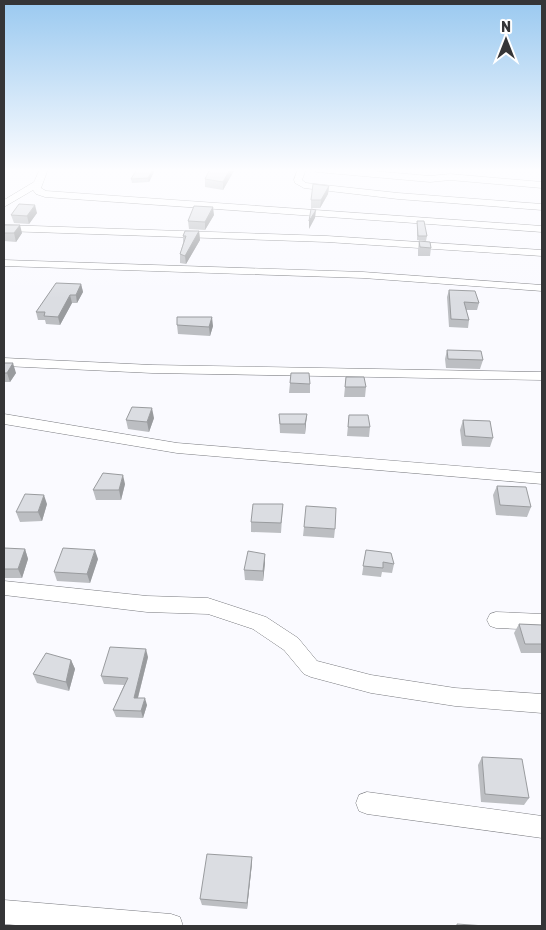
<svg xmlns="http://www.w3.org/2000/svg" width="546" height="930" font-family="Rubik,sans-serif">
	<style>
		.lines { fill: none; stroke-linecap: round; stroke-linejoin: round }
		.minor-casing { stroke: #797a7f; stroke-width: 1 }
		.minor { fill: #fff; fill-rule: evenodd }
		.wall { fill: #bcbec2 }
		.shaded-wall { fill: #999b9e }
		.building { fill: #dbdde2; stroke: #999b9e }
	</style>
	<rect width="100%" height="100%" fill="#fafaff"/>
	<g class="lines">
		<defs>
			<path id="minor" d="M 40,169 L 48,169 L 41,188 L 46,191 L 542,226 L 542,232 L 45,197 L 36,194 L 33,190 L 4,207 L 4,200 L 34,182 Z
				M 298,169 L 306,169 L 302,180 L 306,183 L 398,193 L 542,204 L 542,210 L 398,199 L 304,188 L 295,183 L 294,180 Z
				M 313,169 L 349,169 L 430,176 L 450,174 L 542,182 L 542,188 L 450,180 L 430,182 L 317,172 Z
				M 4,225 L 327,236 L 542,250 L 542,256 L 327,242 L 4,231 Z
				M 4,260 L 363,272 L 542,285 L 542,291 L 363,278 L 4,266 Z
				M 4,358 L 152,365 L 542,372 L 542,380 L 152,373 L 4,366 Z
				M 4,414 L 177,443 L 542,473 L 542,484 L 177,453 L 4,424 Z
				M 4,581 L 147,596 L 208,598 L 266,617 L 298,638 L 317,661 L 371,675 L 455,688 L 542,694 L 542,713 L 455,706 L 371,693 L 311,677 L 304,674 L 284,650 L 253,629 L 208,614 L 147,612 L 4,595 Z
				M 496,612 L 542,614 L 542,630 L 496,628 L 490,626 L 487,620 L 490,614 Z
				M 367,792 L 542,816 L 542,838 L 367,814 L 359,811 L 356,803 L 359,795 Z
				M 4,900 L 171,914 L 180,917 L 183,926 L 27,926 L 4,924 Z"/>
		</defs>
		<!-- minor casing -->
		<use href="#minor" class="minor-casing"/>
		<!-- minor -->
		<use href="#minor" class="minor"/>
	</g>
	<!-- wall -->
	<path class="wall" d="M 137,169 L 154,169 L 154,172 L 149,182 L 132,183 L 131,179 Z
		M 210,169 L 235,169 L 223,190 L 205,187 L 205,179 Z
		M 329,186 L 328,194 L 320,208 L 311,208 L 311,200 Z
		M 37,213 L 29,224 L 14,223 L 11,215 Z
		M 214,215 L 205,230 L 189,229 L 188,221 Z
		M 417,221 L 427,236 L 426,241 L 417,240 Z
		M 4,225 L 22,233 L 16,242 L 4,241 Z
		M 199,231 L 200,240 L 186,264 L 180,263 L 180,254 L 183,243 L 183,236 Z
		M 419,241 L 431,248 L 430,256 L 418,256 L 418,250 Z
		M 81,284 L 83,292 L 77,303 L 72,303 L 60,325 L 46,324 L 45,320 L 38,320 L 36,312 Z
		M 449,290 L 479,303 L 477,310 L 466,310 L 469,320 L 468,328 L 449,327 L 447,297 Z
		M 177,325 L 213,326 L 210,336 L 178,334 Z
		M 447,350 L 483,360 L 480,369 L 446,368 L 445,359 Z
		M 4,363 L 16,373 L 10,382 L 4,382 Z
		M 346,377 L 366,387 L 365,397 L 344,397 Z
		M 290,383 L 310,384 L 310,393 L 289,393 Z
		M 279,414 L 307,414 L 306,423 L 305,434 L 280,433 Z
		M 349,415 L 370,427 L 369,437 L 347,436 Z
		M 154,418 L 149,432 L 128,429 L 126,420 Z
		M 463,420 L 493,438 L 490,447 L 462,446 L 460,430 Z
		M 125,484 L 121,500 L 96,500 L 93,490 Z
		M 497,486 L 531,507 L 527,517 L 496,515 L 493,495 Z
		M 47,504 L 42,521 L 20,522 L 16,512 Z
		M 283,504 L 281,533 L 251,532 L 251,522 Z
		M 304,527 L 335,529 L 334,538 L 303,536 Z
		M 4,549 L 25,549 L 28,559 L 22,578 L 4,578 Z
		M 366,550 L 394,564 L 392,573 L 382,572 L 381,577 L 362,575 Z
		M 265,554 L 265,563 L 263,581 L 245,580 L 244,570 Z
		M 98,559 L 90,583 L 57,581 L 54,572 Z
		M 519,624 L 542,625 L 542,653 L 521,653 L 514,633 Z
		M 148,657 L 138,698 L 147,705 L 143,718 L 116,717 L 113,710 L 124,685 L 104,684 L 101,676 Z
		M 71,660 L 75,669 L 69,691 L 37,683 L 33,674 Z
		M 482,757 L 529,798 L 524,805 L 481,802 L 478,765 Z
		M 252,857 L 252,863 L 247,909 L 202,905 L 200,899 Z"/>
	<!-- shaded-wall -->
	<path class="shaded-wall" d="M 153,169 L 154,169 L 154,172 L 149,182 L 148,178 Z
		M 230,169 L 235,169 L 223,190 L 223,182 Z
		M 329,186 L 328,194 L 320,208 L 321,200 Z
		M 35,205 L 37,213 L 29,224 L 27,216 Z
		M 213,207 L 214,215 L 205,230 L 205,222 Z
		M 316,210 L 315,218 L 309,229 L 309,221 Z
		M 20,225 L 22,233 L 16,242 L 14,233 Z
		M 199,231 L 200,240 L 186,264 L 185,256 Z
		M 81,284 L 83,292 L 77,303 L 76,295 Z
		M 70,295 L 72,303 L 60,325 L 58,317 Z
		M 212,317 L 213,326 L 210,336 L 209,327 Z
		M 13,363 L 16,373 L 10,382 L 7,373 Z
		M 152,408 L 154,418 L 149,432 L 147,422 Z
		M 307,414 L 306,423 L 305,434 L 305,424 Z
		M 123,475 L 125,484 L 121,500 L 119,490 Z
		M 44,495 L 47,504 L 42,521 L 38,512 Z
		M 25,549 L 28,559 L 22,578 L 18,569 Z
		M 95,550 L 98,559 L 90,583 L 87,574 Z
		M 265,554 L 265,563 L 263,581 L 263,571 Z
		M 146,649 L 148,657 L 136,705 L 134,698 Z
		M 71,660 L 75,669 L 69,691 L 66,682 Z
		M 145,698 L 147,705 L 143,718 L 141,711 Z
		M 252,857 L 252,863 L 247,909 L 247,903 Z"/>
	<!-- building -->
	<path class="building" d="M 137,169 L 153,169 L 148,178 L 131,179 Z
		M 210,169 L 230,169 L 223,182 L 205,179 Z
		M 313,184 L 329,186 L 321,200 L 311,200 Z
		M 19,204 L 35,205 L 27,216 L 11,215 Z
		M 194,206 L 213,207 L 205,222 L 188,221 Z
		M 311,209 L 316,210 L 309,221 Z
		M 417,221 L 424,221 L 427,236 L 418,236 Z
		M 4,225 L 20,225 L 14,233 L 4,233 Z
		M 185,231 L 199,231 L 185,256 L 180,254 L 186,236 L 183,236 Z
		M 419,241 L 430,242 L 431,248 L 420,247 Z
		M 56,283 L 81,284 L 76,295 L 70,295 L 58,317 L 44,316 L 45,312 L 36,312 Z
		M 449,290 L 475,291 L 479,303 L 464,302 L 469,320 L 451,319 Z
		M 177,317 L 212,317 L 209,327 L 177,325 Z
		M 447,350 L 481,351 L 483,360 L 448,359 Z
		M 4,363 L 13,363 L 7,373 L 4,373 Z
		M 291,373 L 309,373 L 310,384 L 290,383 Z
		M 346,377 L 364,377 L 366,387 L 345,387 Z
		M 132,407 L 152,408 L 147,422 L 126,420 Z
		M 279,414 L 307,414 L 305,424 L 280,424 Z
		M 349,415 L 368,415 L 370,427 L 348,427 Z
		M 463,420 L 490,421 L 493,438 L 465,436 Z
		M 103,473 L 123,475 L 119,490 L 93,490 Z
		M 497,486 L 526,487 L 531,507 L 500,505 Z
		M 25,494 L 44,495 L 38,512 L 16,512 Z
		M 253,504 L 283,504 L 281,523 L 251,522 Z
		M 306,506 L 336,508 L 335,529 L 304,527 Z
		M 4,548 L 25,549 L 18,569 L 4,569 Z
		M 63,548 L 95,550 L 87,574 L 54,572 Z
		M 366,550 L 391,553 L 394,564 L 383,562 L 383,568 L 363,566 Z
		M 248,551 L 265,554 L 263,571 L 244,570 Z
		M 519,624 L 542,625 L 542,644 L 525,644 Z
		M 110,647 L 146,649 L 134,698 L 145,698 L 141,711 L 113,710 L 128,678 L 101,676 Z
		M 46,653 L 71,660 L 66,682 L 33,674 Z
		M 482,757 L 522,759 L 529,798 L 485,794 Z
		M 207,854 L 252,857 L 247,903 L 200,899 Z
		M 457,924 L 485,926 L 457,926 Z"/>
	<!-- sky -->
	<linearGradient id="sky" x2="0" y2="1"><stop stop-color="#9ac9f0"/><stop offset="0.57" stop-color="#fdfdff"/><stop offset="1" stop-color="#fdfdff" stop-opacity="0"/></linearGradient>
	<rect width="546" height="299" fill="url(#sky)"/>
	<!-- border -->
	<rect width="546" height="930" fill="none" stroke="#353537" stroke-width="10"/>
	<!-- north arrow -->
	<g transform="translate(506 40)" stroke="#ffffff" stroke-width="4" paint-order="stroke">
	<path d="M0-4L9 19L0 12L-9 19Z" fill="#353537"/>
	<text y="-8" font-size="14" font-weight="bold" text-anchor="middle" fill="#353537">N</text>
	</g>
</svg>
